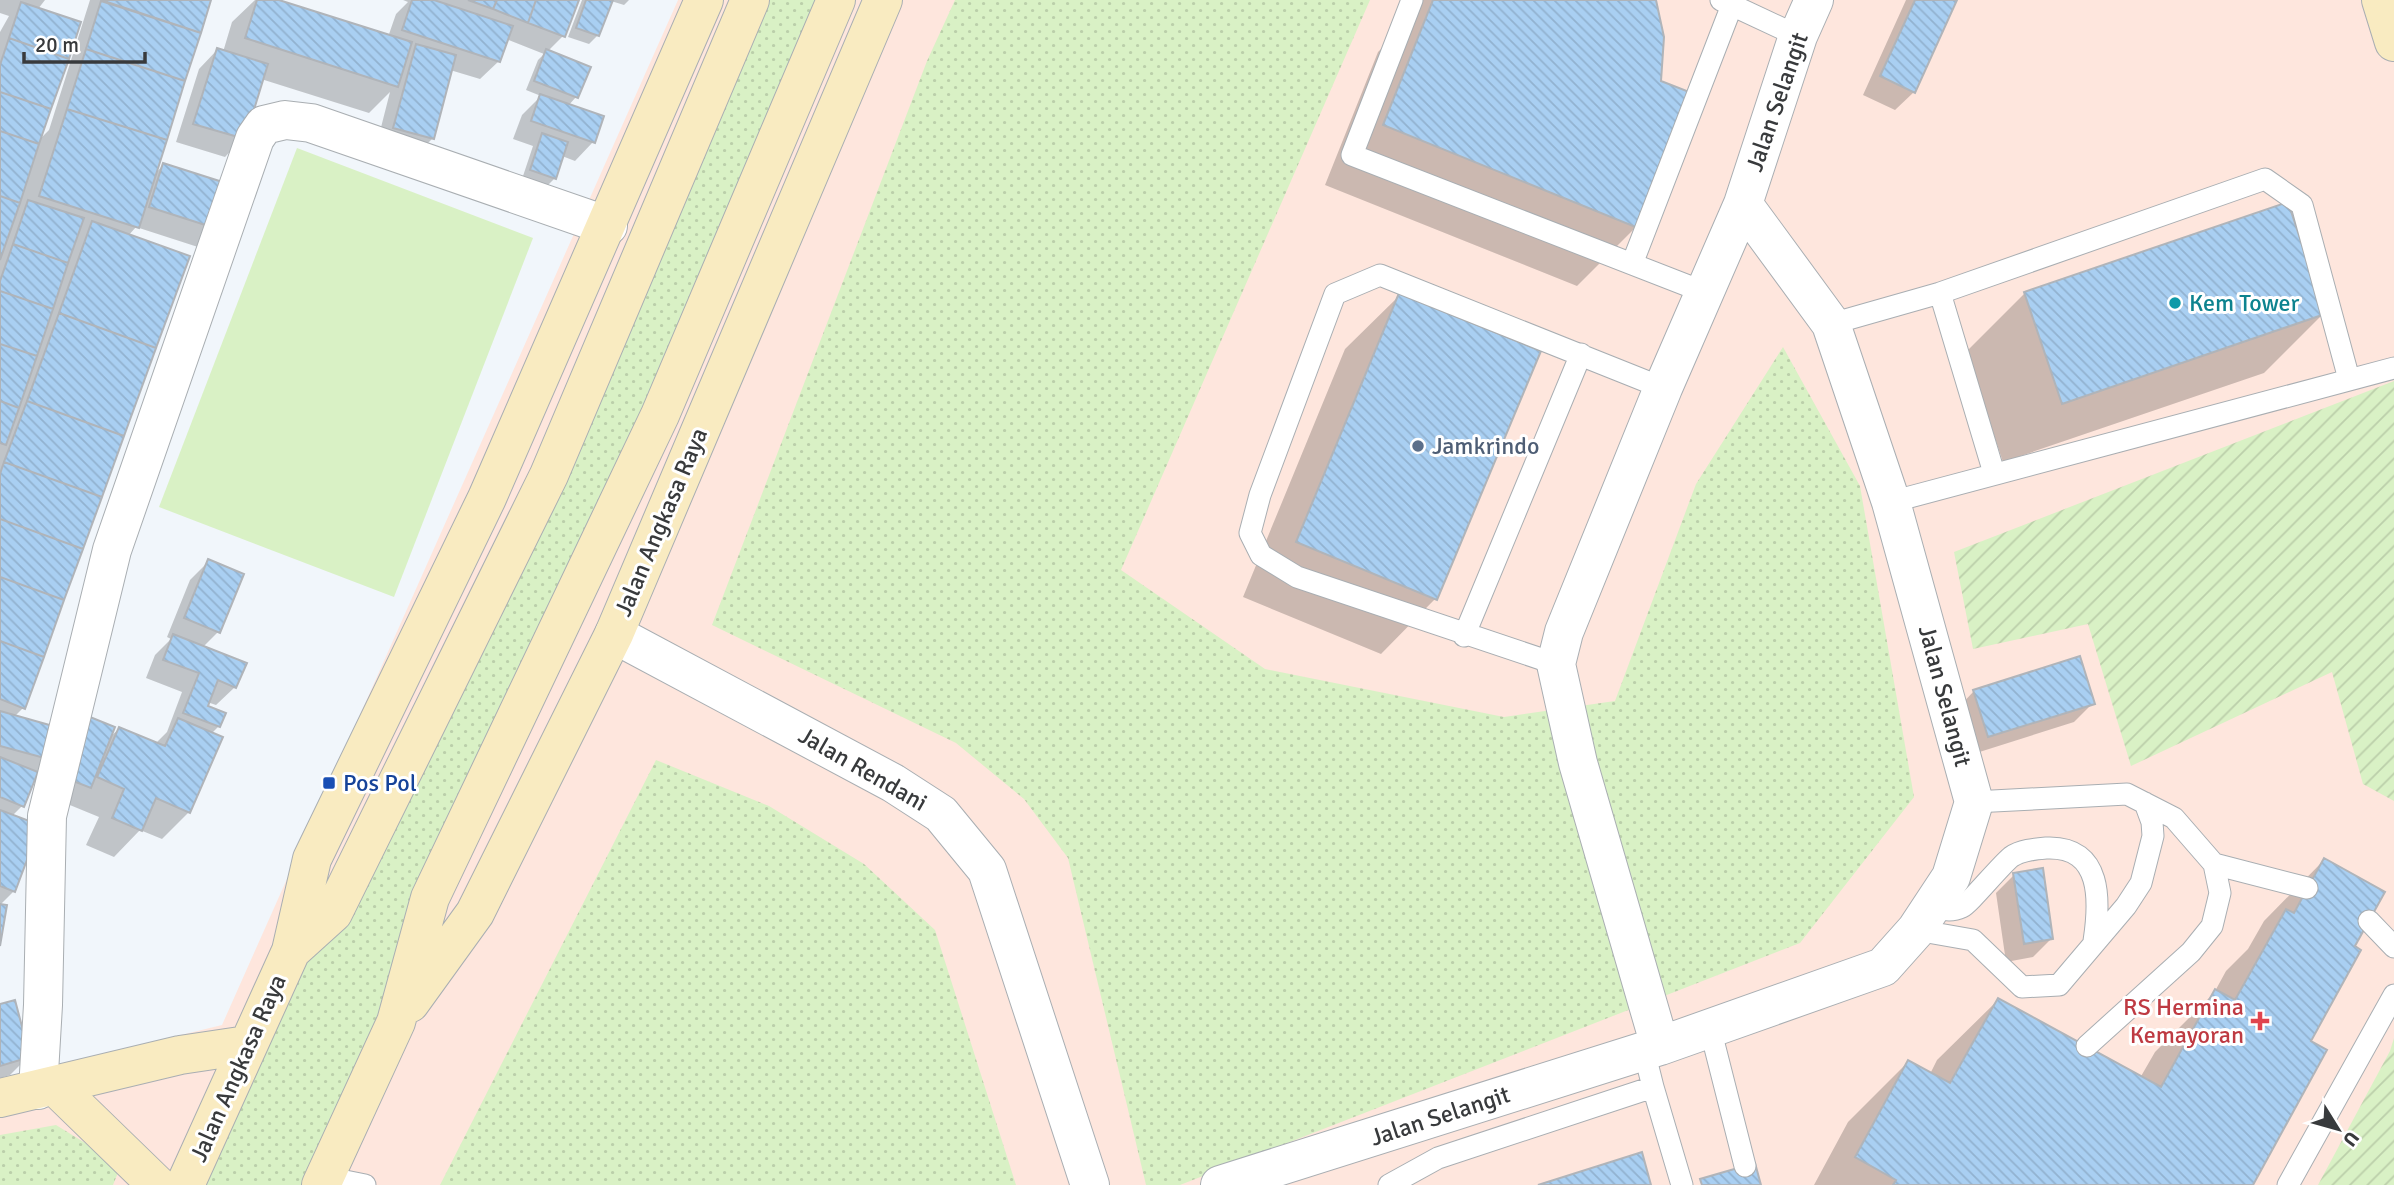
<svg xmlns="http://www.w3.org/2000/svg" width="2394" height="1185" font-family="Signika,sans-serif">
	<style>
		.commercial { fill: #fee6dd }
		.grass { fill: url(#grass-dots) }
		.park { fill: #d9f1c5 }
		.garden { fill: url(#garden-furrows) }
		.shadow { fill: #0003 }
		.building { fill: url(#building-back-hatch); stroke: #b0b4b9; stroke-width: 2 }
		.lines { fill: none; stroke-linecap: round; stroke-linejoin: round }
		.lane-casing { stroke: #a9aeb2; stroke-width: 23 }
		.street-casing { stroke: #a9aeb2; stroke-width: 40 }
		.secondary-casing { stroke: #a9aeb2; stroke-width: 40 }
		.lane { stroke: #fff; stroke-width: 21 }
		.street { stroke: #fff; stroke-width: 38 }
		.secondary { stroke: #f9ebc1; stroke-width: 38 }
		.culture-dot { fill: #0f9aa8; stroke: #fff; stroke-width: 2.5 }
		.service-dot { fill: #5c6f8a; stroke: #fff; stroke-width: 2.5 }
		.transit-dot { fill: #1a4fb4; stroke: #fff; stroke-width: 2.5 }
		.health-dot { fill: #e0444e; stroke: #fff; stroke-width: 2.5 }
		.labels { text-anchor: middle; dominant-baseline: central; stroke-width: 6; stroke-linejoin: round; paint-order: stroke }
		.street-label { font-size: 24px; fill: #383a3c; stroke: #fff }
		.culture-label { font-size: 24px; fill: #0d838f; stroke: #fff; text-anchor: start }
		.service-label { font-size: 24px; fill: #4e5e75; stroke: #fff; text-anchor: start }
		.transit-label { font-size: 24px; fill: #164399; stroke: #fff; text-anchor: start }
		.health-label { font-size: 24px; fill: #be3a42; stroke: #fff; text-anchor: end }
	</style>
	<defs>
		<pattern id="grass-dots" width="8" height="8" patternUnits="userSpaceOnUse" patternTransform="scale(1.75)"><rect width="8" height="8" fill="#d9f1c5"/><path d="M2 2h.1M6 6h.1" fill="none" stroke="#bbcfaa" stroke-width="1.8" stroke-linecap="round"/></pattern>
		<pattern id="garden-furrows" width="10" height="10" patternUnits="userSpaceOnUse" patternTransform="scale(1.75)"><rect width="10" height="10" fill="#d9f1c5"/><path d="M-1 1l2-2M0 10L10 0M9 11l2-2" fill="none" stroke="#bbcfaa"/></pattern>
		<pattern id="building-back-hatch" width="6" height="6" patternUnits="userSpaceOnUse" patternTransform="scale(1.75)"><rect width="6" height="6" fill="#a9cff2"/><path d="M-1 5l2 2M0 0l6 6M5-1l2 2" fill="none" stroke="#92b2d0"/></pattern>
	</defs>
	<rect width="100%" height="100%" fill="#f1f6fb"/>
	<!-- commercial -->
	<path class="commercial" d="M 678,0 L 2394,0 L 2394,1185 L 0,1185 L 0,1079 L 222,1025 Z"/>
	<!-- grass -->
	<path class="grass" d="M 752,0 L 836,0 L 321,1185 L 187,1185 L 333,912 Z
		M 955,0 L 1370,0 L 1121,570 L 1265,669 L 1504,717 L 1615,701 L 1696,484 L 1783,347 L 1860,486 L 1914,797 L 1800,943 L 1180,1185 L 1146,1185 L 1068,858 L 1024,799 L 956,743 L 712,625 L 927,61 Z
		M 656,760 L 769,806 L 864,864 L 935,930 L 1016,1185 L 440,1185 Z
		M 56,1125 L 121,1165 L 113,1185 L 0,1185 L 0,1135 Z"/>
	<!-- park -->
	<path class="park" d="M 297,148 L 533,238 L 394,597 L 159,507 Z"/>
	<!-- garden -->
	<path class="garden" d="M 2394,381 L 2394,801 L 2363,784 L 2332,672 L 2131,766 L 2088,624 L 1973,649 L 1954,552 Z
		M 2394,1038 L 2394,1185 L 2318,1185 L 2390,1051 Z"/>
	<!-- shadow -->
	<path class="shadow" d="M 0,0 L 45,0 L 38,9 L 40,139 L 49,130 L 90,0 L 209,0 L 154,175 L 163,165 L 232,187 L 201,248 L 136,227 L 128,236 L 23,708 L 14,717 L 50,759 L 36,773 L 22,806 L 12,816 L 14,891 L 0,905 L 0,32 L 9,16 L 0,13 Z
		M 255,0 L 274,0 L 388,37 L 396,14 L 408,2 L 403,0 L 577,0 L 563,36 L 547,52 L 589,68 L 576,97 L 568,106 L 593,142 L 575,161 L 562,156 L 555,178 L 546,187 L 522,179 L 533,146 L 513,139 L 522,115 L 541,96 L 526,90 L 538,60 L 544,54 L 506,39 L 499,61 L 480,79 L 450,70 L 432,139 L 414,157 L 376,147 L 390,92 L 369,113 L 261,79 L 243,138 L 225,157 L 176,142 L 199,69 L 217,50 L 223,52 L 232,22 Z
		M 582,0 L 629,0 L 624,5 L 611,1 L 598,35 L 589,44 L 568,37 Z
		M 1411,0 L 1654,0 L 1636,227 L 1577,286 L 1325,185 L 1378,52 L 1397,33 Z
		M 1906,0 L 1955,0 L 1914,92 L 1895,110 L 1863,95 Z
		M 2025,293 L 2323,314 L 2264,373 L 2003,462 L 1966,352 Z
		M 1400,295 L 1435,599 L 1381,654 L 1243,597 L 1345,349 Z
		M 209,561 L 218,632 L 202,648 L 235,687 L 216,705 L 207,702 L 205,707 L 219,726 L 211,734 L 189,812 L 162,839 L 140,830 L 114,857 L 86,845 L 99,817 L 43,794 L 119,729 L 155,744 L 167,732 L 182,692 L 146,678 L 155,655 L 171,639 L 167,637 L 190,580 Z
		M 1974,691 L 2093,703 L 2074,722 L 1970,755 L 1956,710 Z
		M 2324,860 L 2352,947 L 2309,1042 L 2251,1185 L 1814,1185 L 1848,1122 L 1908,1062 L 1930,1074 L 1937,1060 L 1998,1000 L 2140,1078 L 2155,1052 L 2214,993 L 2226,971 L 2248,949 L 2264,921 Z
		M 2014,875 L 2051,939 L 2033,957 L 2006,962 L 1996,893 Z
		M 0,1006 L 28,1057 L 10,1075 L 0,1078 Z"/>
	<!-- building -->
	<path class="building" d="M 101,0 L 211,0 L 201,33 Z
		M 257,0 L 279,0 L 412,42 L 398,87 L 245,38 Z
		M 412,0 L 434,0 L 513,26 L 500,62 L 402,30 Z
		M 468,0 L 497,0 L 493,9 Z
		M 497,0 L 536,0 L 528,23 L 493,9 Z
		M 536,0 L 579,0 L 565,37 L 528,23 Z
		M 586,0 L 613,0 L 599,36 L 576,28 Z
		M 1433,0 L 1656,0 L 1664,37 L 1661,81 L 1692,93 L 1638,228 L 1383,125 Z
		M 1915,0 L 1957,0 L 1915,93 L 1880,76 Z
		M 101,1 L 201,33 L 185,81 L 86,49 Z
		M 21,2 L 81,22 L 69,59 L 9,38 Z
		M 9,38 L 69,59 L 51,109 L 0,92 L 0,65 Z
		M 416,44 L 456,55 L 434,139 L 393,128 Z
		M 217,48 L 268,64 L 245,139 L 193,124 Z
		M 86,49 L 185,81 L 167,140 L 67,109 Z
		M 546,49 L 591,67 L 578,98 L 534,81 Z
		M 0,92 L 51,109 L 39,144 L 0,131 Z
		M 540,94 L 604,116 L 595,143 L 531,121 Z
		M 67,109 L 167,140 L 139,228 L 39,196 Z
		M 0,131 L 39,144 L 20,203 L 0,196 Z
		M 542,133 L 568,142 L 556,179 L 530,170 Z
		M 163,163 L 235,186 L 221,230 L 149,207 Z
		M 0,196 L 20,203 L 0,260 Z
		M 28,200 L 84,218 L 68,263 L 13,244 Z
		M 2288,202 L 2325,314 L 2062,404 L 2024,292 Z
		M 92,221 L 190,256 L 156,348 L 59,313 Z
		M 13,244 L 68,263 L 53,309 L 0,291 L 0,281 Z
		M 0,291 L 53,309 L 37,356 L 0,344 Z
		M 1399,293 L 1541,351 L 1437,600 L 1296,542 Z
		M 59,313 L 156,348 L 124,436 L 27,401 Z
		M 0,344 L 37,356 L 19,408 L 0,401 Z
		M 0,401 L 19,408 L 6,445 L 0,443 Z
		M 27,401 L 124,436 L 102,497 L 4,462 Z
		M 4,462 L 102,497 L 83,549 L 0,519 L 0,474 Z
		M 0,519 L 83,549 L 64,600 L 0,577 Z
		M 208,559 L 244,574 L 220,633 L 184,618 Z
		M 0,577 L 64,600 L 44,657 L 0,641 Z
		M 173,634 L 247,663 L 236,688 L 218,680 L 208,706 L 226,713 L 220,727 L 183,713 L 199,673 L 163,660 Z
		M 0,641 L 44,657 L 25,709 L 0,699 Z
		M 2080,656 L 2095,704 L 1988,737 L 1973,690 Z
		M 0,711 L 60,728 L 52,760 L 0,746 Z
		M 85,715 L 115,727 L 91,788 L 60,776 Z
		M 178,718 L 223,737 L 190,813 L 156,798 L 142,831 L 112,818 L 124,789 L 97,777 L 119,727 L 165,746 Z
		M 0,757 L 38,772 L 24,807 L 0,797 Z
		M 0,810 L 40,825 L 15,892 L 0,886 Z
		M 2324,858 L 2385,892 L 2355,946 L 2361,950 L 2311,1041 L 2327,1050 L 2253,1185 L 1893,1185 L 1896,1180 L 1855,1157 L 1908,1060 L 1950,1083 L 1998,998 L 2161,1087 L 2215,989 L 2235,1000 L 2286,909 L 2294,913 Z
		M 2043,868 L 2053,939 L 2024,944 L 2013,873 Z
		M 0,904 L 7,905 L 0,946 Z
		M 15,1000 L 30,1057 L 0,1066 L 0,1004 Z
		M 1642,1152 L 1651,1185 L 1538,1185 Z
		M 1755,1163 L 1761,1185 L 1702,1185 L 1700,1179 Z"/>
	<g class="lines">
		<defs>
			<path id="lane" d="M 1412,0 L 1352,155 L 1704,292
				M 1721,0 L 1798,36
				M 1632,264 L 1732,5
				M 1940,293 L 2265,179 L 2302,205 L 2349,379
				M 1831,324 L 1940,293 L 1994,473
				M 1891,502 L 2394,368
				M 1464,636 L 1581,354
				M 1556,664 L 1297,577 L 1261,555 L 1250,533 L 1260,495 L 1335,294 L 1380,275 L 1663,388
				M 1974,802 L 2127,794 L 2174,818 L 2214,864 L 2220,893 L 2212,926 L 2191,952 L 2087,1046
				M 2214,864 L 2307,888
				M 1931,906 C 1943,910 1951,912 1962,907 C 1969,904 1999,867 2011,857 C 2021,850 2035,849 2047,848 C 2103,846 2100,902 2094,941
				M 2369,921 L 2394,947
				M 1916,930 L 1973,940 L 2022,987 L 2059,985 L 2126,906 L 2141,883 L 2153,836 L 2152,822 L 2145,803
				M 1710,1028 L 1745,1166
				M 1653,1087 L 1682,1185
				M 325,1177 L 365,1185
				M 1389,1185 L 1438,1158 L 1653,1087 L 1644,1051
				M 2288,1185 L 2394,995"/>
			<path id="street" d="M 614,634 L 893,783 L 941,814 L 987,870 L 1090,1185
				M 1660,1046 L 1578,763 L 1556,664 L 1564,632 L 1663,388 L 1743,204 L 1798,36 L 1814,0
				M 38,1090 L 43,1005 L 47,816 L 112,550 L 255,138 L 264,125 L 285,120 L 311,123 L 608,226
				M 1220,1185 L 1660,1046 L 1883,967 L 1916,930 L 1951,877 L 1974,802 L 1891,502 L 1831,324 L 1743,204"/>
			<path id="secondary" d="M 2381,0 L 2394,42
				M 291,951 L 333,913 L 549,475 L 750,0
				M 410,1003 L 475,913 L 614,634 L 883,0
				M 56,1087 L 157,1185
				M 0,1098 L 180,1055 L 247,1045
				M 185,1185 L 291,951 L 312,859 L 487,498 L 704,0
				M 321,1185 L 396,1022 L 430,898 L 660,415 L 836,0"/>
		</defs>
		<!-- lane casing -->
		<use href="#lane" class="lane-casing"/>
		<!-- street casing -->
		<use href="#street" class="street-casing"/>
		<!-- secondary casing -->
		<use href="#secondary" class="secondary-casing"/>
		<!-- lane -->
		<use href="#lane" class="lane"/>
		<!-- street -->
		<use href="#street" class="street"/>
		<!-- secondary -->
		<use href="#secondary" class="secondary"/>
	</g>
	<!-- markers -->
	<circle class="culture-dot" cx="2175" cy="303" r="7"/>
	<circle class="service-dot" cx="1418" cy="446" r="7"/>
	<rect class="transit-dot" x="322" y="776" width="14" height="14" rx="3.5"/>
	<path class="health-dot" d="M2256.5 1010.5h7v7h7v7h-7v7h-7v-7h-7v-7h7z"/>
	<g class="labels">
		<!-- street labels -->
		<g class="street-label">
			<text transform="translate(1777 102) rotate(-71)">Jalan Selangit</text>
			<text transform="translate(661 522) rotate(-67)">Jalan Angkasa Raya</text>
			<text transform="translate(1945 696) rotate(75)">Jalan Selangit</text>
			<text transform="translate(863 769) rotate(30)">Jalan Rendani</text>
			<text transform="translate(238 1068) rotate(-66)">Jalan Angkasa Raya</text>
			<text transform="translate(1440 1116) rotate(-18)">Jalan Selangit</text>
		</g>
		<!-- culture labels -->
		<g class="culture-label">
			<text x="2189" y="303">Kem Tower</text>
		</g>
		<!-- service labels -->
		<g class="service-label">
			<text x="1432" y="446">Jamkrindo</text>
		</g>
		<!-- transit labels -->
		<g class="transit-label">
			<text x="343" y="783">Pos Pol</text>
		</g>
		<!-- health labels -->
		<g class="health-label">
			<text x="2244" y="1007">RS Hermina<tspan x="2244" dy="28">Kemayoran</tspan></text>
		</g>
	</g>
	<!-- north arrow -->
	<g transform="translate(2338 1129) rotate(127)" stroke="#ffffff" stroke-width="5" paint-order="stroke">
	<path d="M0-5L12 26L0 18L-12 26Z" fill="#383a3c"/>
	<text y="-10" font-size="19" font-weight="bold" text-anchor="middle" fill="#383a3c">U</text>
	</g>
	<!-- scale -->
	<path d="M24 52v10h121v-10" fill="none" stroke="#383a3c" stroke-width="3.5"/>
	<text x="35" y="52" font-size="21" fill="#383a3c" stroke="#ffffff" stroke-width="5" paint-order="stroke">20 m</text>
</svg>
